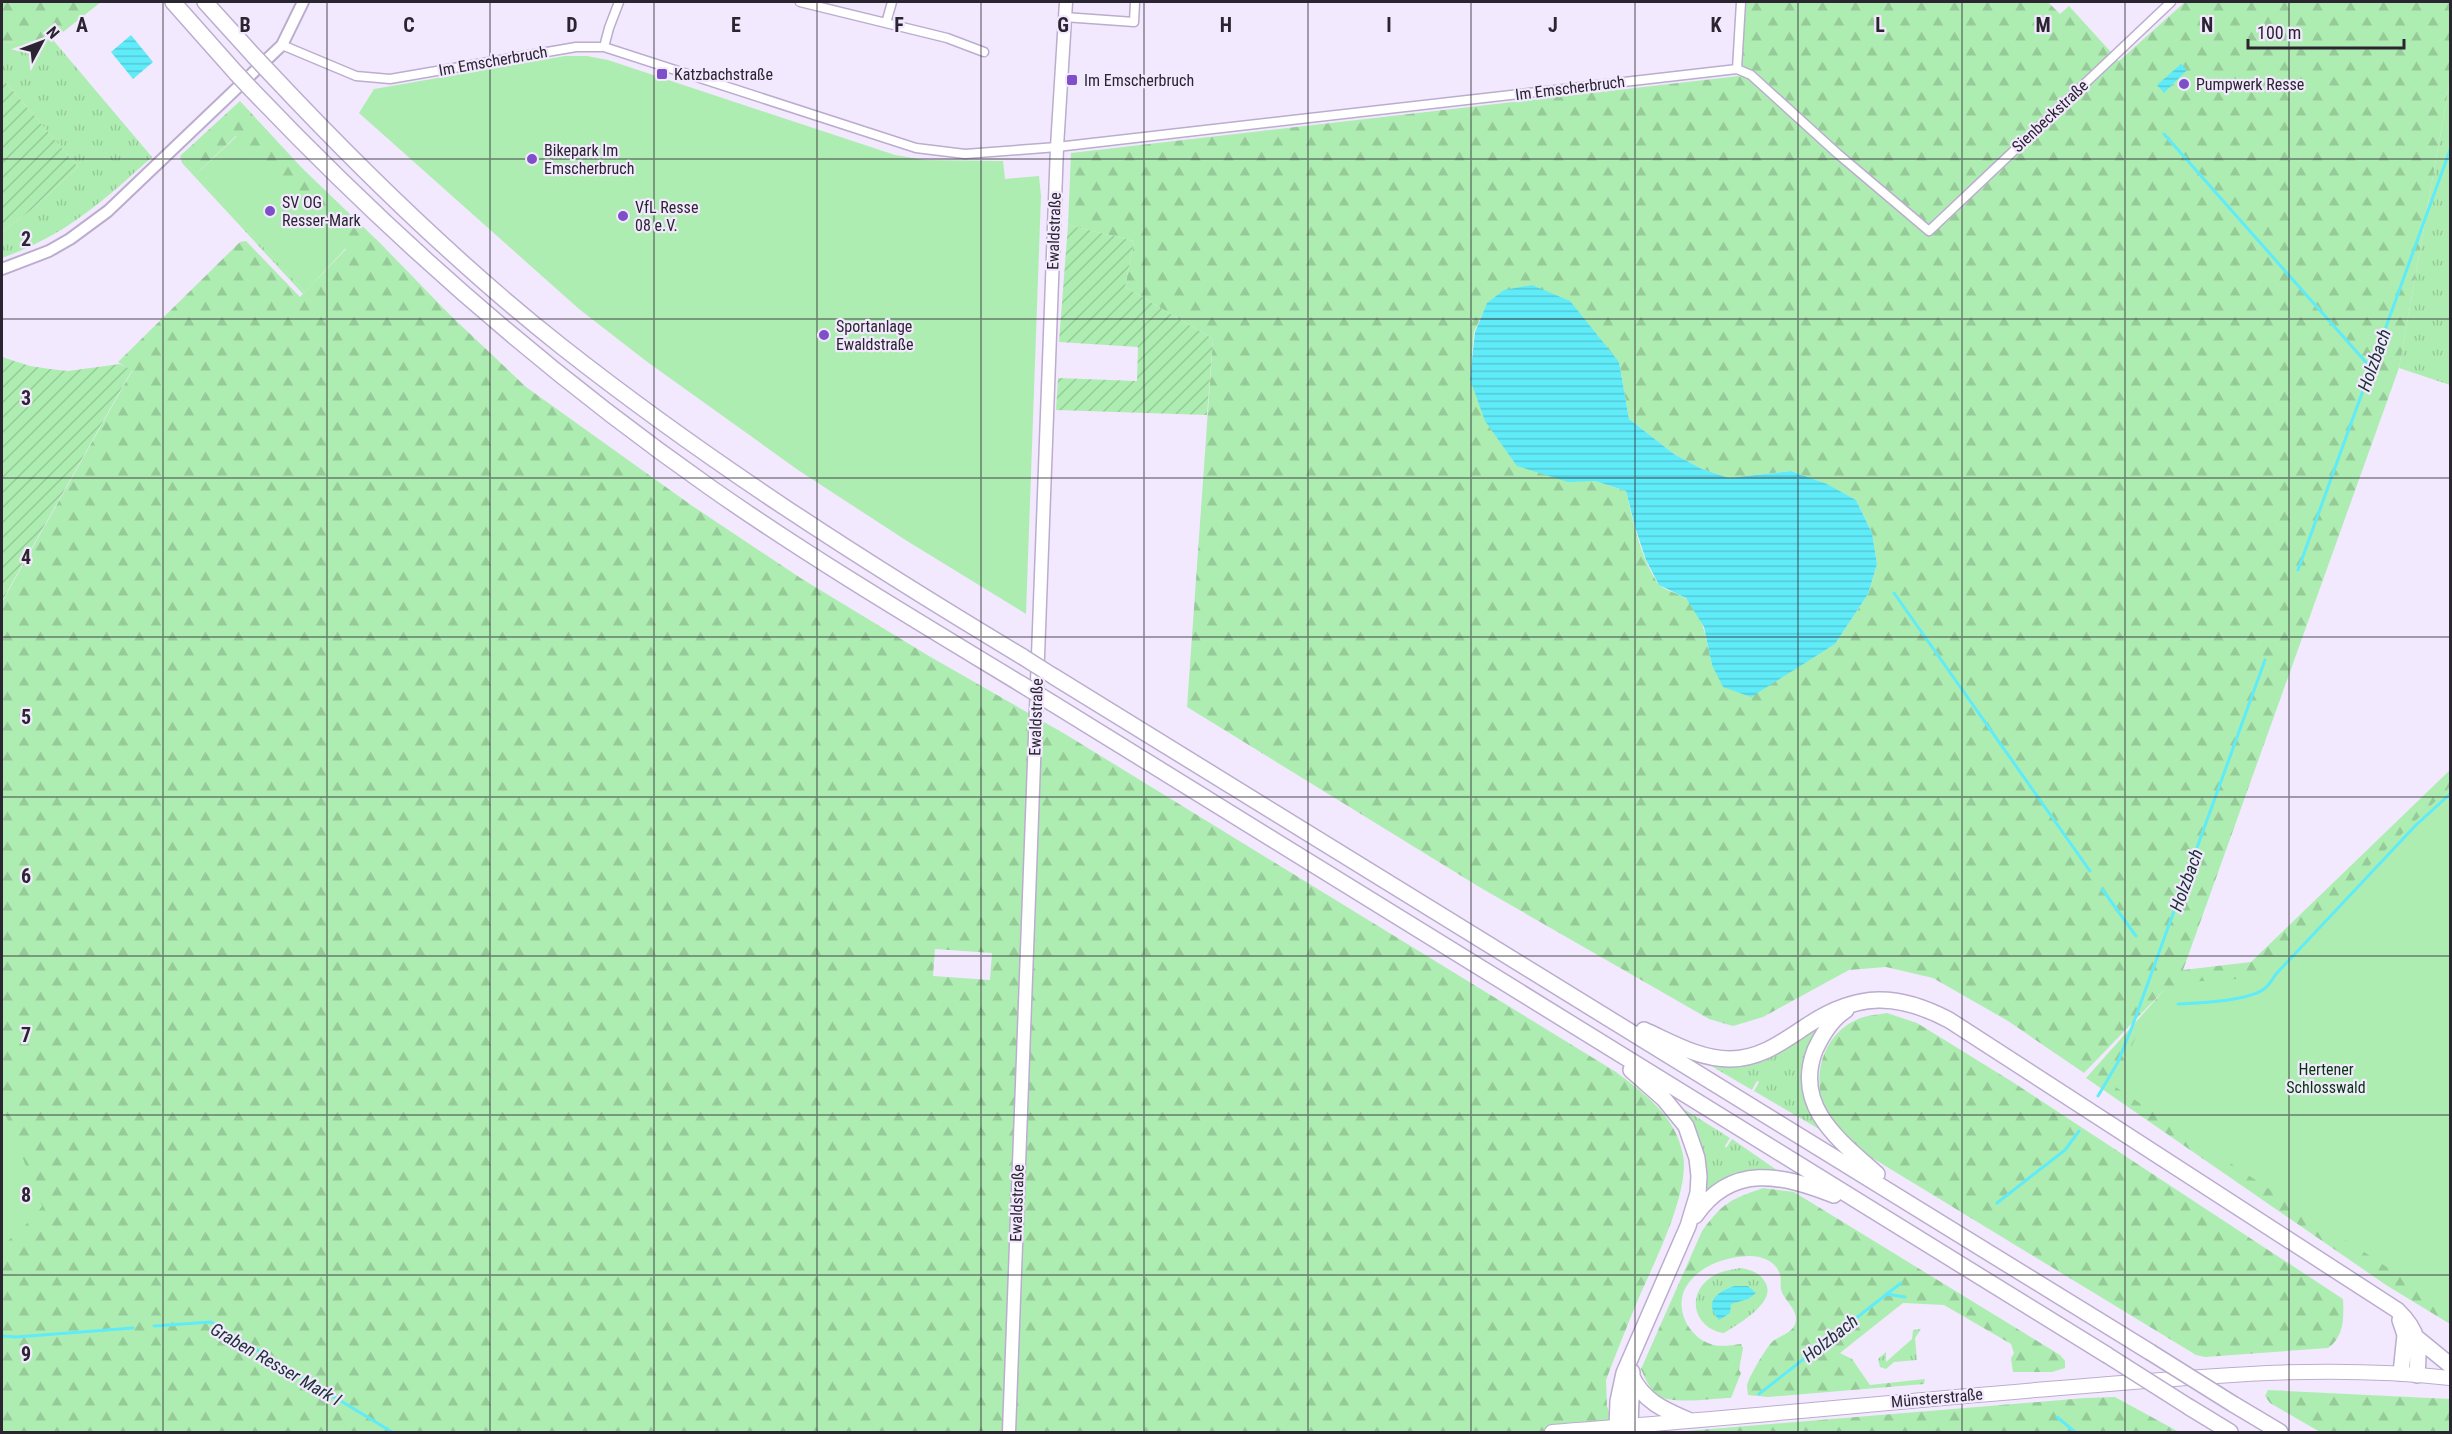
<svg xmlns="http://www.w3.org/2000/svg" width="2452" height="1434" font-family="'Roboto Condensed',sans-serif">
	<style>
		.grass { fill: url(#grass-tufts) }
		.forest { fill: url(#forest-firs); fill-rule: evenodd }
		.park { fill: #aeedb1 }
		.garden { fill: url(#garden-furrows) }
		.water { fill: url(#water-rules) }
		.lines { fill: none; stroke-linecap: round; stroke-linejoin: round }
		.stream { stroke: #60ebf9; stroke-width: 3 }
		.minor-casing { stroke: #bbadce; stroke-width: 11 }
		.tertiary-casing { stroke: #bbadce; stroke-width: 14 }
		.secondary-casing { stroke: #bbadce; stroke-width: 15 }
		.primary-casing { stroke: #bbadce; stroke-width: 16 }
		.motorway-casing { stroke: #bbadce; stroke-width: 18 }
		.minor { stroke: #fff; stroke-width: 8 }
		.tertiary { stroke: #fff; stroke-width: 10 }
		.secondary { stroke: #fff; stroke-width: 12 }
		.primary { stroke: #fff; stroke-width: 14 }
		.motorway { stroke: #fff; stroke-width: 15 }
		.motorway-bridge-casing { stroke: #bbadce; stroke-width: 18; stroke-linecap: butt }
		.motorway-bridge { stroke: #fff; stroke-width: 15 }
		.grid { fill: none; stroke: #2b2532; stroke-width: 1.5; stroke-opacity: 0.55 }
		.poi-dot { fill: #7d4fc8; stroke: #f3e9fe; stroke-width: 2 }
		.labels { text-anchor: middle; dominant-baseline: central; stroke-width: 4.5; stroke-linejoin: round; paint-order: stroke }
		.street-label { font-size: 16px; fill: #2b2532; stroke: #f3e9fe }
		.poi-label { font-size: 16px; fill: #2b2532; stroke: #f3e9fe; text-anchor: start }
		.park-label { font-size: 16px; fill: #00360a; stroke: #f3e9fe }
		.water-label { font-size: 18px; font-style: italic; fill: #1c3336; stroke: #f3e9fe }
		.grid-label { font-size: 20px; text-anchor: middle; font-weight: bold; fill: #2b2532; stroke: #f3e9fe; stroke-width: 4.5; stroke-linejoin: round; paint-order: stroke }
	</style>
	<defs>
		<pattern id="grass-tufts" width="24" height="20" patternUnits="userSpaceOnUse" patternTransform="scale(1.5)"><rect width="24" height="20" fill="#aeedb1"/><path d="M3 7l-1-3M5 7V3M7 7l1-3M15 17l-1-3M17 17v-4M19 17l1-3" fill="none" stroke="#96cb99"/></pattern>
		<pattern id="forest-firs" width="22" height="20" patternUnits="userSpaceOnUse" patternTransform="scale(1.5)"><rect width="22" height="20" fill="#aeedb1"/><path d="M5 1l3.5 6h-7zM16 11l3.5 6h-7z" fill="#96cb99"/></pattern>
		<pattern id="garden-furrows" width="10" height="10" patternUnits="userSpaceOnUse" patternTransform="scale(1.5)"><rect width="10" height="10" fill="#aeedb1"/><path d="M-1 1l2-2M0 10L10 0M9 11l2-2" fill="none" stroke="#96cb99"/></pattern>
		<pattern id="water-rules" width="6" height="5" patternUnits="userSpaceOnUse" patternTransform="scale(1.5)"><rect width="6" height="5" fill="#60ebf9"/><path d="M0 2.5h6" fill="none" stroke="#54c9d6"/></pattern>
	</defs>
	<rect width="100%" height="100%" fill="#f3e9fe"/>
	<!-- grass -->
	<path class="grass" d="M 53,40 L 152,157 C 102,202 66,235 2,258 L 2,232 L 31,210 L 78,167 L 2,78 L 2,43 Z
		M 2450,80 L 2450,385 L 2399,368 Z
		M 180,156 L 305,292 L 303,294 L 182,163 Z
		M 1822,1022 L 1808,1058 L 1824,1132 L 1754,1091 L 1759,1082 L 1757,1081 L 1752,1090 L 1706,1063 L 1720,1063 Z
		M 1679,1106 L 1730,1138 L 1725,1146 L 1726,1148 L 1732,1139 L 1781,1173 L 1705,1197 Z
		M 1741,1268 C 1751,1270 1759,1272 1765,1282 C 1778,1302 1738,1324 1724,1333 C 1695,1329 1685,1296 1710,1278 C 1719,1271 1730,1270 1741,1268 Z
		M 1921,1329 L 1915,1338 L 1917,1360 L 1894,1362 L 1886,1369 L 1880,1367 L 1878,1359 L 1886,1352 L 1886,1362 L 1912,1339 L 1913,1330 Z"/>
	<!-- forest -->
	<path class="forest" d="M 2,2 L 101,2 L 53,40 L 2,43 Z
		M 1745,2 L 2048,2 L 2060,14 L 2069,6 L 2119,61 L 2185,2 L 2450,2 L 2450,80 L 2399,368 L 2183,970 L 2251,962 L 2450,770 L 2450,1324 L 2386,1285 L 2086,1078 L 2166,988 L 2084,1073 L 2008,1021 L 1933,978 L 1886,967 L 1849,970 L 1763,1017 L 1733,1026 L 1709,1019 L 1481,888 L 1187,707 L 1213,339 L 1125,287 L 1134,241 L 1068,225 L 1071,153 L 1739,76 ZM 1487,304 L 1619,362 L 1629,419 L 1674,454 L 1702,469 L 1729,478 L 1791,471 L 1826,484 L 1856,500 L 1872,533 L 1877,564 L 1868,594 L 1835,644 L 1779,677 L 1712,665 C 1708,645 1703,612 1685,598 C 1677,592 1663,591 1657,582 C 1640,556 1633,521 1626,491 L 1595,481 L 1470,379 L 1474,332 Z
		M 240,101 L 302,168 L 379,242 L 450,315 L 526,387 L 691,505 L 802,579 L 929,656 L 1065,734 L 1616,1072 C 1645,1094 1676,1116 1683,1155 C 1690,1191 1655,1261 1640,1295 C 1628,1323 1617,1351 1606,1380 L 1607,1406 L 1616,1432 L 2,1432 L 2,602 L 132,371 L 118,362 L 240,242 L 246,241 L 300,297 L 346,249 L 236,136 L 196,174 L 180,156 ZM 935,949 L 992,953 L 990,980 L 933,976 Z
		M 1887,1013 L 1917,1023 L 2011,1081 L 2343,1299 C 2344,1318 2344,1337 2328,1348 L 2205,1357 L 2196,1355 L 1851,1145 C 1843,1134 1828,1121 1824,1108 C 1812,1075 1823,1035 1856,1020 C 1865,1015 1877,1015 1887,1013 Z
		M 1763,1188 L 1794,1192 L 2060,1355 L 2065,1361 L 2065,1368 L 2052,1372 L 2013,1372 L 2011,1358 L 2014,1353 L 2011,1344 L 1944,1305 L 1903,1303 L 1840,1353 L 1852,1359 L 1870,1385 L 1925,1379 L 1924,1384 L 1768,1397 L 1748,1395 C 1748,1394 1747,1387 1747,1386 C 1748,1378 1766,1348 1772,1342 C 1780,1335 1797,1332 1796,1318 C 1795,1307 1784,1300 1781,1290 C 1780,1285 1782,1277 1779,1272 C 1774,1260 1761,1256 1749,1256 C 1726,1257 1699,1265 1686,1287 C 1673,1309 1690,1340 1714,1345 C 1723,1347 1732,1345 1741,1344 L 1743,1348 L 1739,1370 L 1741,1373 L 1731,1398 C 1714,1398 1674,1405 1659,1396 C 1650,1390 1645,1378 1641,1369 L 1702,1231 C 1724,1202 1729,1200 1763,1188 Z
		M 2268,1390 L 2450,1399 L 2450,1432 L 2320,1432 L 2270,1403 L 2265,1396 Z
		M 2115,1397 L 2179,1432 L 1674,1432 L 2085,1398 Z"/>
	<!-- park -->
	<path class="park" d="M 565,56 L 587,56 L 608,60 L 895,155 L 925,160 L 1003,161 L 1005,179 L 1039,176 L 1041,196 L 1026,614 L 907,541 L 798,470 L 646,361 L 579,309 L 359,113 L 374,89 Z
		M 237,136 L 346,248 L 305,292 L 196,174 Z
		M 2450,787 L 2450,1309 L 2114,1086 L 2138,1032 L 2187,982 L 2254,978 Z
		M 2,1106 L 42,1206 C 33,1222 13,1233 2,1248 Z"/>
	<!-- garden -->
	<path class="garden" d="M 2,78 L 78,167 L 31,210 L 2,232 Z
		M 1068,225 L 1134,241 L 1125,287 L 1213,339 L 1207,415 L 1056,410 L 1058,378 L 1137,381 L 1138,347 L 1059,342 Z
		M 2,357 L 30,366 L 50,369 L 68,371 L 120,364 L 132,370 L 2,601 Z"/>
	<!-- water -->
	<path class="water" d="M 131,35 L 153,62 L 133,79 L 111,52 Z
		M 2181,64 L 2187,70 L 2164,93 L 2157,85 Z
		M 1532,285 L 1570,301 L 1619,362 L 1629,419 L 1674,454 L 1702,469 L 1729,478 L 1791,471 L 1827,484 L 1856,500 L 1872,533 L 1877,564 L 1868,594 L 1835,644 L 1751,697 L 1723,687 L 1712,665 L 1704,627 L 1686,598 L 1659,585 L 1646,560 L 1635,527 L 1626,491 L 1595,481 L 1568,482 L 1517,466 L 1485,421 L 1470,379 L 1475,332 L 1487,303 L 1504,290 Z
		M 1734,1286 L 1748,1286 L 1756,1293 L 1748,1299 L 1731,1304 L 1730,1313 L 1719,1320 C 1703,1302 1717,1292 1734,1286 Z"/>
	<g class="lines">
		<!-- stream -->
		<path class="stream" d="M 2164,134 L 2371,368
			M 2298,570 L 2450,150
			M 1894,593 L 2090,871
			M 2102,889 L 2136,936
			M 2178,1004 C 2199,1003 2248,1001 2264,989 C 2269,986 2273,978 2276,974 L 2416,825 L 2450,794
			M 2098,1096 L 2118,1062 L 2132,1027 L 2265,660
			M 1997,1203 L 2065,1150 L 2079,1131
			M 1886,1294 L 1905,1297
			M 154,1326 L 211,1322 L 392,1432
			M 2,1336 L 16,1337 L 133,1328
			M 1759,1394 L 1901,1283
			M 2057,1417 L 2075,1432"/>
		<defs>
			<path id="minor" d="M 800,2 L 947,38 L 984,52
				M 1064,17 L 1134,22 L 1135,2
				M 886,23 L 892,2
				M 282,45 L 356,76 L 390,79 L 576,47 L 604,47 L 916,148 L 965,154 L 1057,147 L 1737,69 L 1751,75 L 1838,154 L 1929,231 L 2171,2
				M 604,47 L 609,28 L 619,2
				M 1737,69 L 1741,2"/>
			<path id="tertiary" d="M 2,269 L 49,251 L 70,239 L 108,211 L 282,45 L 303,2"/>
			<path id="secondary" d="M 1009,1432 L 1057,147 L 1066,2"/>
			<path id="primary" d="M 1552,1432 C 1730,1419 1907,1400 2085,1386 C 2208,1376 2327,1364 2450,1378"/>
			<path id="motorway" d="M 173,2 L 236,73
				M 205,2 L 254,56
				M 270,73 C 361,170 456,263 561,346 C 707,461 863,561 1023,657
				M 252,90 C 392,237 544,371 711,488 C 811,558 917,621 1021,684
				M 1053,676 L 2150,1352
				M 1052,703 L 2107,1355
				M 1846,1010 C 1831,1019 1822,1035 1815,1050 C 1793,1107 1840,1141 1877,1174
				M 1644,1030 C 1671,1042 1699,1059 1730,1059 C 1761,1059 1783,1041 1808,1025 C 1858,992 1898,993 1949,1020 L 2397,1310 C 2420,1332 2419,1345 2417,1375
				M 1695,1216 C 1732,1162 1782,1175 1834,1195
				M 2400,1320 L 2405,1335 L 2401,1373
				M 2417,1338 L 2450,1365
				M 1631,1375 C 1643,1401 1664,1410 1688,1420
				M 2233,1404 L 2280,1432
				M 2189,1407 L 2230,1432
				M 1630,1426 L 1632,1372
				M 1617,1428 L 1618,1401 L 1624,1373 L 1688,1226 L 1698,1193 L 1699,1176 L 1697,1158 L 1686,1126 L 1664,1099 L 1631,1070"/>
		</defs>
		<!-- minor casing -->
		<use href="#minor" class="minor-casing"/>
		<!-- tertiary casing -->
		<use href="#tertiary" class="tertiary-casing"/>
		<!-- secondary casing -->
		<use href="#secondary" class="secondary-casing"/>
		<!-- primary casing -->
		<use href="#primary" class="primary-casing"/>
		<!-- motorway casing -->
		<use href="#motorway" class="motorway-casing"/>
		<!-- minor -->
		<use href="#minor" class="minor"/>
		<!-- tertiary -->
		<use href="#tertiary" class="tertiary"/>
		<!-- secondary -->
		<use href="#secondary" class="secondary"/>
		<!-- primary -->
		<use href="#primary" class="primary"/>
		<!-- motorway -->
		<use href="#motorway" class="motorway"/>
		<defs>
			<path id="motorway-bridge" d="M 254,56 L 270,73
				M 236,73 L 252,90
				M 1023,657 L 1053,676
				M 1021,684 L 1052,703
				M 2150,1352 L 2233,1404
				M 2107,1355 L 2189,1407"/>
		</defs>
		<!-- motorway-bridge casing -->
		<use href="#motorway-bridge" class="motorway-bridge-casing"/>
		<!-- motorway-bridge -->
		<use href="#motorway-bridge" class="motorway-bridge"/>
	</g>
	<!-- grid -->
	<path class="grid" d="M 163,2 L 163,1432M 327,2 L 327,1432M 490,2 L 490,1432M 654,2 L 654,1432M 817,2 L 817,1432M 981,2 L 981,1432M 1144,2 L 1144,1432M 1308,2 L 1308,1432M 1471,2 L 1471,1432M 1635,2 L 1635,1432M 1798,2 L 1798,1432M 1962,2 L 1962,1432M 2125,2 L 2125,1432M 2289,2 L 2289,1432M 2,159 L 2450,159M 2,319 L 2450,319M 2,478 L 2450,478M 2,637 L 2450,637M 2,797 L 2450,797M 2,956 L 2450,956M 2,1115 L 2450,1115M 2,1275 L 2450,1275"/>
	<!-- markers -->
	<g class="poi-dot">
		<rect x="656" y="68" width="12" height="12" rx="3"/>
		<rect x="1066" y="74" width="12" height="12" rx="3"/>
		<circle cx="2184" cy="84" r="6"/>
		<circle cx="532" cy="159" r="6"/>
		<circle cx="270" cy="211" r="6"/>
		<circle cx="623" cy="216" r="6"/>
		<circle cx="824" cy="335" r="6"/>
	</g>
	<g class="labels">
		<!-- street labels -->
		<g class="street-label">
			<text transform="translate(493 61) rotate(-10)">Im Emscherbruch</text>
			<text transform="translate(1570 88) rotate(-7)">Im Emscherbruch</text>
			<text transform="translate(2050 116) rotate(-43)">Sienbeckstraße</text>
			<text transform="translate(1054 231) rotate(-88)">Ewaldstraße</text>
			<text transform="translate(1036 717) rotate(-88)">Ewaldstraße</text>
			<text transform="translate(1017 1203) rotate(-88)">Ewaldstraße</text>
			<text transform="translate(1937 1398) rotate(-5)">Münsterstraße</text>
		</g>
		<!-- poi labels -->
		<g class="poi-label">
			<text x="674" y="74">Katzbachstraße</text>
			<text x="1084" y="80">Im Emscherbruch</text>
			<text x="2196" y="84">Pumpwerk Resse</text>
			<text x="544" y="150">Bikepark Im<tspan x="544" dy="18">Emscherbruch</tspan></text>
			<text x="282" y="202">SV OG<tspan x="282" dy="18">Resser-Mark</tspan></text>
			<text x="635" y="207">VfL Resse<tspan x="635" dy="18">08 e.V.</tspan></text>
			<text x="836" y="326">Sportanlage<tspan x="836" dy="18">Ewaldstraße</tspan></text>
		</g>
		<!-- park labels -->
		<g class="park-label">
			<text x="2326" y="1069">Hertener<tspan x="2326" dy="18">Schlosswald</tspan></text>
		</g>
		<!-- water labels -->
		<g class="water-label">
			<text transform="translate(2374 360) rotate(-70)">Holzbach</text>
			<text transform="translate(2186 880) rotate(-70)">Holzbach</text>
			<text transform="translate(1830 1338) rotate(-38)">Holzbach</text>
			<text transform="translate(276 1364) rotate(30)">Graben Resser Mark I</text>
		</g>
	</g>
	<g class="grid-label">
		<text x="82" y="32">A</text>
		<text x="245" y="32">B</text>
		<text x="409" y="32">C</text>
		<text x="572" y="32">D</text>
		<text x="736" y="32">E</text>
		<text x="899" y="32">F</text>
		<text x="1063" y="32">G</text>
		<text x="1226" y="32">H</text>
		<text x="1389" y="32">I</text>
		<text x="1553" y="32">J</text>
		<text x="1716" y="32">K</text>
		<text x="1880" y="32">L</text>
		<text x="2043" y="32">M</text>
		<text x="2207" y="32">N</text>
		<text x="26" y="246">2</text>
		<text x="26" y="405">3</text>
		<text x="26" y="564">4</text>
		<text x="26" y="724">5</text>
		<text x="26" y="883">6</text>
		<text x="26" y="1042">7</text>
		<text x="26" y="1202">8</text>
		<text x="26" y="1361">9</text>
	</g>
	<!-- border -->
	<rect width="2452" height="1434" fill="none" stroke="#2b2532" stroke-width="6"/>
	<!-- north arrow -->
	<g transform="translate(42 42) rotate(49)" stroke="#f3e9fe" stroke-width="4.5" paint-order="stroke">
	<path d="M0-4.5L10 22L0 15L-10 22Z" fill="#2b2532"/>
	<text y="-9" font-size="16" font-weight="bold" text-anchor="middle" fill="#2b2532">N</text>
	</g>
	<!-- scale -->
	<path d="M2248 39v9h156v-9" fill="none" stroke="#2b2532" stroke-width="3"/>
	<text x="2257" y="39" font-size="18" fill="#2b2532" stroke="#f3e9fe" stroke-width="4.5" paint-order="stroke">100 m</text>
</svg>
